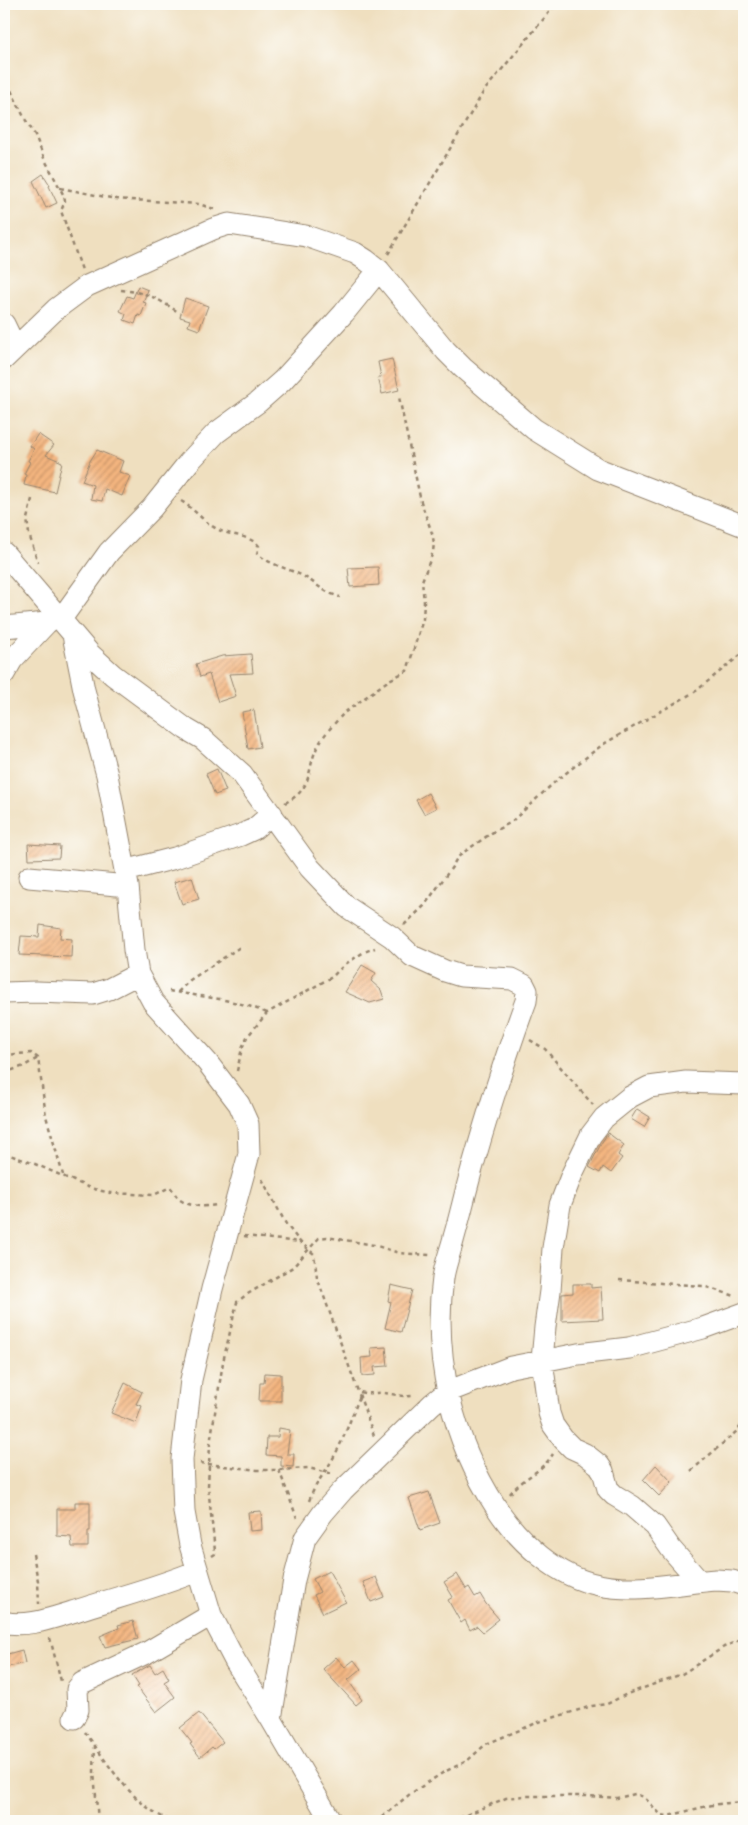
<svg xmlns="http://www.w3.org/2000/svg" width="748" height="1825" font-family="Mali,sans-serif">
	<style>
		.building { fill: url(#building-hatch) }
		.lines { fill: none; stroke-linecap: round; stroke-linejoin: round }
		.minor-casing { stroke: #95846e; stroke-width: 23 }
		.path { stroke: #95846e; stroke-width: 2.5; stroke-dasharray: 4 4; stroke-linecap: butt }
		.minor { stroke: #fff; stroke-width: 21 }
	</style>
	<defs>
		<pattern id="building-hatch" width="6" height="6" patternUnits="userSpaceOnUse" patternTransform="scale(1.25)"><rect width="6" height="6" fill="#f4b57f"/><path d="M-1 1l2-2M0 6l6-6M5 7l2-2" fill="none" stroke="#c79367"/></pattern>
	</defs>
	<rect width="100%" height="100%" fill="#fdfcf7"/>
	<filter id="ink" filterUnits="userSpaceOnUse"><feTurbulence type="fractalNoise" baseFrequency=".02" numOctaves="2"/><feDisplacementMap in="SourceGraphic" scale="10" xChannelSelector="R" yChannelSelector="G"/><feConvolveMatrix kernelMatrix="1 2 1 2 8 2 1 2 1" color-interpolation-filters="sRGB"/></filter>
	<filter id="wash" filterUnits="userSpaceOnUse"><feTurbulence type="fractalNoise" baseFrequency=".0096" numOctaves="4" result="noise"/><feDisplacementMap in="SourceGraphic" scale="20" xChannelSelector="R" yChannelSelector="G"/><feGaussianBlur stdDeviation="1.12" result="paint"/><feColorMatrix in="noise" values="0 0 0 0 0 0 0 0 0 0 0 0 0 0 0 0 0 1.4 0 .05"/><feComposite in="paint" operator="in"/></filter>
	<g filter="url(#wash)">
		<rect width="100%" height="100%" fill="#efdfbf"/>
		<g id="blocks">
			<!-- building -->
			<path class="building" d="M 43,174 L 50,185 L 49,186 L 57,203 L 46,208 L 33,181 Z
				M 138,286 L 148,290 L 143,302 L 146,303 L 141,316 L 138,315 L 135,324 L 124,320 L 126,314 L 120,311 L 127,296 L 133,298 Z
				M 185,298 L 208,306 L 199,330 L 188,326 L 190,320 L 180,317 Z
				M 392,359 L 399,390 L 382,394 L 378,377 L 381,377 L 378,362 Z
				M 38,434 L 54,445 L 46,455 L 62,462 L 55,492 L 24,485 L 26,475 L 24,474 L 30,462 L 28,461 L 34,449 L 30,446 Z
				M 97,450 L 123,461 L 119,472 L 130,476 L 122,496 L 105,489 L 102,501 L 91,499 L 93,485 L 82,481 L 90,461 Z
				M 378,567 L 379,585 L 350,587 L 348,568 Z
				M 251,654 L 253,673 L 229,674 L 236,696 L 218,702 L 209,674 L 200,677 L 196,664 L 222,656 Z
				M 254,710 L 260,747 L 248,749 L 242,712 Z
				M 217,769 L 226,791 L 215,795 L 206,774 Z
				M 428,793 L 436,808 L 424,814 L 416,800 Z
				M 28,844 L 60,846 L 59,858 L 29,859 Z
				M 192,877 L 199,899 L 182,904 L 174,882 Z
				M 40,925 L 61,928 L 60,938 L 72,939 L 71,957 L 19,955 L 21,936 L 39,937 Z
				M 362,965 L 376,973 L 371,981 L 381,990 L 384,999 L 370,1003 L 345,992 Z
				M 637,1109 L 650,1117 L 644,1127 L 631,1119 Z
				M 608,1133 L 624,1145 L 618,1155 L 622,1158 L 611,1173 L 603,1167 L 600,1173 L 589,1167 L 602,1142 Z
				M 573,1284 L 591,1284 L 591,1288 L 601,1287 L 603,1319 L 562,1321 L 562,1294 L 573,1293 Z
				M 391,1285 L 412,1290 L 401,1332 L 385,1328 L 391,1302 L 388,1301 Z
				M 386,1347 L 388,1366 L 374,1367 L 375,1375 L 362,1376 L 361,1358 L 372,1357 L 371,1348 Z
				M 265,1373 L 281,1374 L 281,1401 L 259,1401 L 260,1383 L 264,1383 Z
				M 125,1383 L 142,1392 L 136,1404 L 142,1406 L 136,1423 L 111,1413 Z
				M 279,1428 L 290,1430 L 287,1454 L 294,1454 L 293,1467 L 281,1466 L 281,1456 L 266,1455 L 267,1437 L 278,1437 Z
				M 656,1465 L 672,1482 L 659,1496 L 643,1480 Z
				M 429,1492 L 440,1523 L 420,1530 L 409,1498 Z
				M 75,1502 L 90,1502 L 90,1531 L 88,1531 L 88,1547 L 72,1547 L 71,1537 L 57,1536 L 57,1509 L 75,1509 Z
				M 261,1511 L 262,1530 L 250,1531 L 248,1512 Z
				M 329,1571 L 346,1602 L 323,1613 L 314,1595 L 320,1592 L 313,1579 Z
				M 457,1574 L 466,1589 L 469,1587 L 475,1597 L 480,1594 L 486,1604 L 499,1619 L 483,1632 L 477,1626 L 470,1630 L 465,1620 L 461,1623 L 448,1600 L 453,1597 L 444,1582 Z
				M 376,1577 L 384,1597 L 371,1602 L 363,1582 Z
				M 133,1621 L 138,1639 L 105,1647 L 100,1636 L 119,1628 L 118,1625 Z
				M 22,1650 L 25,1663 L 4,1668 L 4,1655 Z
				M 336,1657 L 345,1667 L 354,1660 L 361,1669 L 348,1680 L 362,1700 L 356,1705 L 323,1669 Z
				M 150,1665 L 155,1673 L 163,1668 L 169,1679 L 164,1682 L 175,1697 L 156,1712 L 137,1687 L 139,1686 L 132,1675 Z
				M 199,1713 L 223,1742 L 214,1749 L 212,1747 L 200,1757 L 190,1744 L 192,1743 L 180,1728 Z"/>
		</g>
	</g>
	<g filter="url(#ink)">
		<use href="#blocks" fill-opacity="0" stroke="#95846e" stroke-width="1"/>
		<g class="lines">
			<defs>
				<path id="minor" d="M 4,324 L 15,347
					M 4,359 L 56,309 L 87,286 L 213,229 L 229,224 L 306,236 L 355,253 L 366,260 L 379,270 L 446,351 L 463,368 L 534,429 L 598,469 L 744,526
					M 4,553 L 90,654 L 113,675 L 186,729 L 203,739 L 242,774 L 310,868 L 347,907 L 392,937 L 412,956 L 445,971 L 461,976 L 512,979 L 524,985 L 527,991 L 526,1001 C 506,1055 489,1109 473,1165 C 466,1189 461,1213 454,1237 C 451,1250 445,1264 443,1278 C 432,1357 453,1441 496,1507 C 519,1542 557,1577 599,1585 C 638,1593 678,1583 716,1580 L 732,1581 L 744,1585
					M 61,619 L 109,552 L 152,508 L 189,462 L 216,433 L 257,403 L 282,381 L 344,313 L 379,270
					M 4,627 L 47,623
					M 73,635 L 84,690 L 107,775 L 128,886 L 134,950 L 138,974 L 153,1002 L 207,1062 L 239,1104 L 248,1124 L 249,1154 L 212,1289 L 191,1380 L 182,1459 L 184,1512 L 190,1545 L 211,1615 L 235,1661 L 271,1719 L 331,1821
					M 4,674 L 12,660 L 56,613
					M 125,871 L 175,858 L 241,835 L 254,829 L 272,814
					M 29,877 L 128,886
					M 4,993 L 36,992 L 93,994 L 109,989 L 138,974
					M 699,1581 L 671,1549 L 655,1526 L 632,1506 L 614,1495 L 608,1489 L 603,1471 L 599,1465 L 585,1454 L 572,1448 L 563,1439 L 553,1425 L 549,1413 L 542,1360 L 545,1327 L 550,1291 L 553,1248 L 560,1205 L 572,1174 L 591,1135 L 604,1118 L 630,1097 L 649,1087 L 686,1082 L 744,1084
					M 4,1622 C 25,1628 52,1618 72,1612 C 114,1598 156,1588 197,1571
					M 74,1718 L 78,1710 L 77,1689 L 82,1683 L 148,1652 L 211,1615
					M 271,1719 L 294,1580 L 305,1538 L 323,1513 L 343,1490 L 432,1404 L 447,1392 L 511,1367 L 578,1354 L 629,1348 L 703,1328 L 744,1313"/>
			</defs>
			<!-- minor casing -->
			<use href="#minor" class="minor-casing"/>
			<!-- path -->
			<path class="path" d="M 4,76 L 25,119 L 35,135 L 44,158 L 64,196 L 65,201 L 61,211 L 82,270
				M 60,188 L 116,199 L 199,204 L 217,210
				M 388,254 L 484,91 L 556,4
				M 121,290 C 149,293 155,297 178,312
				M 32,499 L 27,519 L 29,534 L 38,563
				M 181,501 C 195,509 204,523 219,530 C 231,536 250,535 259,546 L 257,554 C 271,565 287,568 303,576 C 317,584 323,592 340,597
				M 285,803 C 316,787 305,768 319,744 C 325,733 336,722 344,713 L 389,680 L 407,671 L 423,619 L 424,602 L 422,581 L 433,552 L 434,543 L 432,533 L 421,502 L 399,397
				M 404,925 L 424,906 L 452,867 L 457,858 L 464,852 L 496,830 L 510,823 L 557,780 L 602,745 L 696,691 L 744,652
				M 169,991 C 202,997 236,999 267,1013
				M 178,992 L 190,980 L 240,947
				M 530,1040 L 545,1049 L 593,1105
				M 4,1055 L 31,1053 L 38,1058 L 46,1116 L 63,1175
				M 237,1071 L 242,1048 L 247,1037 L 267,1013 L 332,977 L 344,965 L 364,952 L 375,948
				M 4,1073 L 24,1066 L 38,1058
				M 4,1153 L 35,1164 L 90,1188 L 110,1193 L 154,1195 L 170,1187 C 174,1191 176,1197 180,1200 C 191,1207 205,1207 217,1205
				M 262,1179 L 286,1224 L 300,1242 L 314,1254 L 317,1277 L 374,1436
				M 244,1236 L 300,1242
				M 619,1280 L 703,1286 L 735,1296
				M 360,1392 C 370,1395 375,1392 384,1393 C 395,1394 402,1397 413,1396
				M 200,1463 L 257,1470 L 279,1470 L 308,1468 L 333,1474
				M 279,1470 L 297,1518
				M 691,1471 L 737,1431 L 744,1422
				M 510,1494 C 522,1478 542,1472 553,1454
				M 309,1501 C 316,1482 323,1476 332,1460 C 344,1440 351,1417 360,1396
				M 33,1554 L 38,1581 L 39,1604
				M 212,1556 L 215,1554 L 215,1551 L 208,1486 L 210,1444 L 223,1362 L 237,1302 L 246,1295 L 293,1267 L 319,1238 L 327,1237 L 374,1245 L 399,1253 L 431,1255
				M 50,1638 L 61,1681
				M 85,1732 C 109,1765 132,1805 171,1821
				M 95,1745 L 94,1772 L 98,1821
				M 382,1817 L 410,1794 L 444,1772 L 467,1761 L 486,1744 L 539,1722 L 592,1706 L 607,1704 L 627,1694 L 682,1674 L 724,1647 L 744,1638
				M 374,1821 L 382,1817 L 409,1821
				M 452,1821 L 506,1798 L 523,1796 L 586,1796 L 617,1798 L 635,1794 L 644,1797 L 661,1815 L 668,1816 C 693,1810 718,1801 744,1803"/>
			<!-- minor -->
			<use href="#minor" class="minor"/>
		</g>
	</g>
	<!-- margin -->
	<rect width="748" height="1825" fill="none" stroke="#fdfcf7" stroke-width="20"/>
</svg>
